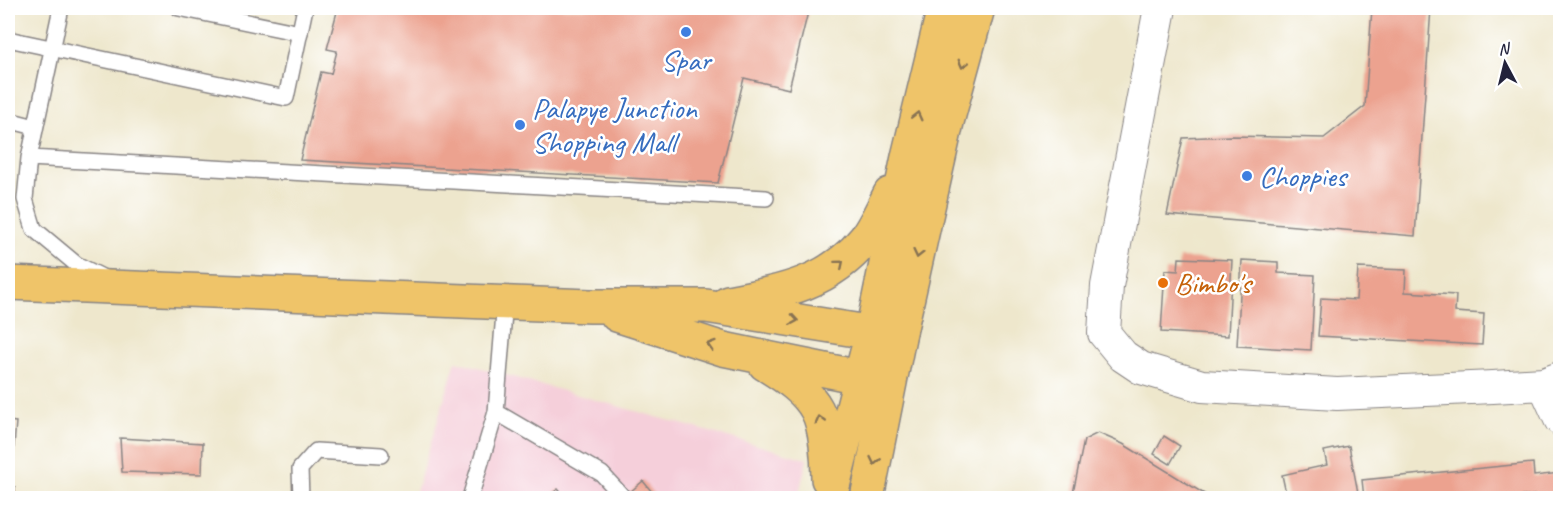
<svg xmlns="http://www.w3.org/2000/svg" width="1568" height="506" font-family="Caveat,sans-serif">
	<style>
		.built { fill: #f5cfda }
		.building { fill: #eca28f }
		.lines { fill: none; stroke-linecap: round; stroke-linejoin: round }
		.lane-casing { stroke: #888484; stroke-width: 18 }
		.street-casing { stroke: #888484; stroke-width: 34 }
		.highway-casing { stroke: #888484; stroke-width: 36 }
		.lane { stroke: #fff; stroke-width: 15 }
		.street { stroke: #fff; stroke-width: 32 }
		.highway { stroke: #efc469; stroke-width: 33 }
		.oneway { stroke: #887352 }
		.shop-dot { fill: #3f7fe0; stroke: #fff; stroke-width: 2 }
		.food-dot { fill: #e8710a; stroke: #fff; stroke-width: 2 }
		.labels { text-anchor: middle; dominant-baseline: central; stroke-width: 5; stroke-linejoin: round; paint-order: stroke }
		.shop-label { font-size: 30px; fill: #366cbe; stroke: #fff; text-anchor: start }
		.food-label { font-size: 30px; fill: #c56008; stroke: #fff; text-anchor: start }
	</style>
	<rect width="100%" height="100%" fill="#fff"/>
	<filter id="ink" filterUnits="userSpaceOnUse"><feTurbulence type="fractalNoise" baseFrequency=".0167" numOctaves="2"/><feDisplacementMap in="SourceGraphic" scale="12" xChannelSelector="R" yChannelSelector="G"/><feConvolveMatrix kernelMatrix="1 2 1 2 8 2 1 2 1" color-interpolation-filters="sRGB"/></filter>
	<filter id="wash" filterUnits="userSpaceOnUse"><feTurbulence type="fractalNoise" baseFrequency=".008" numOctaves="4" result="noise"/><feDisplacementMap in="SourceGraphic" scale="24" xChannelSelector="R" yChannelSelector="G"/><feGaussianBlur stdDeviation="1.35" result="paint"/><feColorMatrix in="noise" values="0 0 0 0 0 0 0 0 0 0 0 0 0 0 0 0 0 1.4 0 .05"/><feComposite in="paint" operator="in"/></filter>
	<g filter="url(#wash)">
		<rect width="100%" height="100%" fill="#eee7cc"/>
		<!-- built -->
		<path class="built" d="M 456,361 L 807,459 L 798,498 L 414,498 Z"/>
		<g id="blocks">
			<!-- building -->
			<path class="building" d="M 338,8 L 809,8 L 789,89 L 744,78 L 718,183 L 300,160 L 321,72 L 331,74 L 337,51 L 327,49 Z
				M 1372,8 L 1431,8 L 1415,236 L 1167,215 L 1183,138 L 1231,136 L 1324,138 L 1365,106 Z
				M 1179,258 L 1232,260 L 1228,336 L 1161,332 L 1165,270 L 1178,271 Z
				M 1242,260 L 1278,262 L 1278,273 L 1315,275 L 1311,350 L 1237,346 Z
				M 1358,268 L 1406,270 L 1405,292 L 1456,295 L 1455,312 L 1484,314 L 1482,345 L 1318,336 L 1321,298 L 1356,300 Z
				M 8,421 L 16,422 L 11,483 L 8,483 Z
				M 1098,433 L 1123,444 L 1211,498 L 1072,498 L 1084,440 Z
				M 1164,436 L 1180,446 L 1170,464 L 1154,454 Z
				M 120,438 L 203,443 L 202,474 L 122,472 Z
				M 1349,446 L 1359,498 L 1287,498 L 1282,475 L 1327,465 L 1324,451 Z
				M 1533,463 L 1534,476 L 1560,473 L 1560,493 L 1501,498 L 1364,498 L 1362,480 Z
				M 643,481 L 657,498 L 623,498 Z
				M 8,486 L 15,487 L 15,498 L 8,498 Z
				M 558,489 L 566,498 L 546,498 Z"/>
		</g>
	</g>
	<g filter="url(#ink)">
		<use href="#blocks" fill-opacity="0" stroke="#888484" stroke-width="1.5"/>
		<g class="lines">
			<defs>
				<path id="lane" d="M 61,8 L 29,158 L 25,199 L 34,229 L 76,264 L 106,279
					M 179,8 L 300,33
					M 8,39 L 286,98 L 305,8
					M 8,120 L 35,127
					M 29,158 L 766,198
					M 496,412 L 602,474 L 624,498
					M 301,498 L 300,469 L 316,451 L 381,455
					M 470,498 L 496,412 L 505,301"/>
				<path id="street" d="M 1160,8 L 1107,286 L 1104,333 L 1123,356 L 1141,368 L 1202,386 L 1337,394 L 1493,387 L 1544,384 L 1560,378
					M 1544,384 L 1560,419"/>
				<path id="highway" d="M 8,283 L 590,306 L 706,306 L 899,337
					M 728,302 C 781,292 829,284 865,239 C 875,226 882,209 890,194
					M 617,315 L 723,349 L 884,382
					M 765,364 C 784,376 806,389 817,410 C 826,427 828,459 828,479
					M 830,498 L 872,332 L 908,157 L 944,8
					M 867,498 L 899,337 L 947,122 L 978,8"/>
			</defs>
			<!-- lane casing -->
			<use href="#lane" class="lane-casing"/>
			<!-- street casing -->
			<use href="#street" class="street-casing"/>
			<!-- highway casing -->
			<use href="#highway" class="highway-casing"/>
			<!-- lane -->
			<use href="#lane" class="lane"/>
			<!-- street -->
			<use href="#street" class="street"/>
			<!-- highway -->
			<use href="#highway" class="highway"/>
		</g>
		<!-- one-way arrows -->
		<defs><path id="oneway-chevron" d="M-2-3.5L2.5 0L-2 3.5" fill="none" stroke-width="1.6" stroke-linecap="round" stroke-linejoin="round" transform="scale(1.5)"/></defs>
		<g class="oneway">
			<use href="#oneway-chevron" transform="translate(963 64) rotate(105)"/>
			<use href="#oneway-chevron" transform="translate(917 116) rotate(-76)"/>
			<use href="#oneway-chevron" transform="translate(918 254) rotate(103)"/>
			<use href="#oneway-chevron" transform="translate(840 264) rotate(-40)"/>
			<use href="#oneway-chevron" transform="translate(794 320) rotate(9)"/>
			<use href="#oneway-chevron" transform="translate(711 345) rotate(-162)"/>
			<use href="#oneway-chevron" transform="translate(820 420) rotate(-105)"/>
			<use href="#oneway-chevron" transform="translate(875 461) rotate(102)"/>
		</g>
	</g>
	<!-- markers -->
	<g class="shop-dot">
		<circle cx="686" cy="32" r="6"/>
		<circle cx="520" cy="125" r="6"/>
		<circle cx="1247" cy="176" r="6"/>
	</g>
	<circle class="food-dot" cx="1163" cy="283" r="6"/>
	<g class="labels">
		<!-- shop labels -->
		<g class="shop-label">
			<text x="686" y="60" text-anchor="middle">Spar</text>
			<text x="532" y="108">Palapye Junction<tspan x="532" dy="34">Shopping Mall</tspan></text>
			<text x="1259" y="176">Choppies</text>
		</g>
		<!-- food labels -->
		<g class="food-label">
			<text x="1175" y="283">Bimbo's</text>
		</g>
	</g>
	<!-- margin -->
	<rect width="1568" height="506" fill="none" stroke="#fff" stroke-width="30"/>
	<!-- north arrow -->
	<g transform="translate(1505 63) rotate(353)" stroke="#ffffff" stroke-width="4.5" paint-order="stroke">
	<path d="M0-4.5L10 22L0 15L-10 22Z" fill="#22223b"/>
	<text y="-9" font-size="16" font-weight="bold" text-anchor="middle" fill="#22223b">N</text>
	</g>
</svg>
